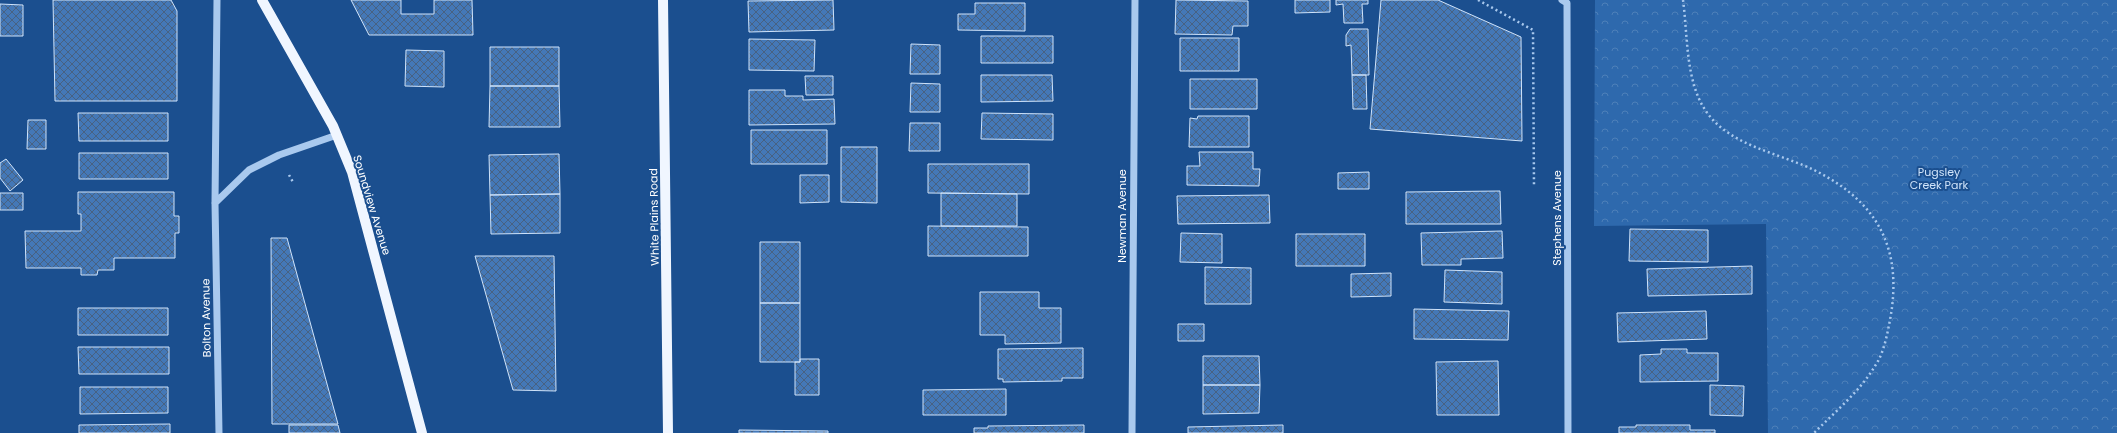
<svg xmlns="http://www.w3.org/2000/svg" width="2117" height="433" font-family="Poppins,sans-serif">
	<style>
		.park { fill: url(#park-crowns) }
		.building { fill: url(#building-cross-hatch); stroke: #cfe3fa }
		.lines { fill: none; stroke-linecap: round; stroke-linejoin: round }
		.path { stroke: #a9c9ee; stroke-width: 2.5; stroke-dasharray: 2 3; stroke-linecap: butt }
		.minor { stroke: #a9c9ee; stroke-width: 7 }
		.major { stroke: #f0f6ff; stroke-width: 10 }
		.labels { text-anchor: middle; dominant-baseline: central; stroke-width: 4; stroke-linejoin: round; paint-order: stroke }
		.park-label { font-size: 11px; fill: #cfe3fa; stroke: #1b4f8f }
		.street-label { font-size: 11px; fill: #fff; stroke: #1b4f8f }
	</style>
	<defs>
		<pattern id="park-crowns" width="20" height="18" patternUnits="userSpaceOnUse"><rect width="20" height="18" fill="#2e69ad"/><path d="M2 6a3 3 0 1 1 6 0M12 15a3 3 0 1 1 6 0" fill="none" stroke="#4d80b9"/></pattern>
		<pattern id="building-cross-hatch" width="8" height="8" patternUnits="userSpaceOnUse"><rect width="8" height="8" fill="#4478b7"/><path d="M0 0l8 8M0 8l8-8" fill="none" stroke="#486282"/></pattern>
	</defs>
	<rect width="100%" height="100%" fill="#1b4f8f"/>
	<!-- park -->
	<path class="park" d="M 1595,0 L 2117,0 L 2117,433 L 1768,433 L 1766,224 L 1594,226 Z"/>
	<!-- building -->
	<path class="building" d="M 53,0 L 171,0 L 177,11 L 177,101 L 55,101 Z
		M 351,0 L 401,0 L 401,14 L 434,14 L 434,0 L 472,0 L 473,35 L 369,35 Z
		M 833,0 L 834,30 L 749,32 L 748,1 Z
		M 1176,0 L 1248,1 L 1248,26 L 1233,26 L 1232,35 L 1175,34 Z
		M 1295,0 L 1330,0 L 1330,12 L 1295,13 Z
		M 1336,0 L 1368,0 L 1368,4 L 1362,4 L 1363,23 L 1344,23 L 1343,4 L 1336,5 Z
		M 1381,0 L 1438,0 L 1521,37 L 1522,141 L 1370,129 Z
		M 975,3 L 1025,3 L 1025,31 L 958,30 L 958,14 L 975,14 Z
		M 0,4 L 23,5 L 23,36 L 0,36 Z
		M 1350,29 L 1368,29 L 1369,75 L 1352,75 L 1351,45 L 1346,46 L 1346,35 Z
		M 981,36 L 1053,36 L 1053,63 L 981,63 Z
		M 1180,38 L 1239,38 L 1239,71 L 1180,71 Z
		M 749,39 L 815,40 L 814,71 L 749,70 Z
		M 911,44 L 940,45 L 940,74 L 910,74 Z
		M 490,47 L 559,47 L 559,86 L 490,86 Z
		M 406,50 L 444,51 L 444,87 L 405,86 Z
		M 981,75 L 1052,75 L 1053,101 L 981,102 Z
		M 1352,75 L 1366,75 L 1367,109 L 1353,109 Z
		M 805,76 L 833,76 L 833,95 L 806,95 Z
		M 1190,79 L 1257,79 L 1257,109 L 1190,109 Z
		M 911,83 L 940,84 L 940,112 L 910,112 Z
		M 490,86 L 559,86 L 560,127 L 489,127 Z
		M 749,90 L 785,90 L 785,96 L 803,96 L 803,100 L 834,99 L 835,124 L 749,125 Z
		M 78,113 L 168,113 L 168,141 L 79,141 Z
		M 982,113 L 1053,114 L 1053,140 L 981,139 Z
		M 1198,116 L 1249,116 L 1249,147 L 1189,147 L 1190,118 L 1197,119 Z
		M 28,120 L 46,120 L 46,149 L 27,149 Z
		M 910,123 L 940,123 L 940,151 L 909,151 Z
		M 751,130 L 827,130 L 827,164 L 751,164 Z
		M 841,147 L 877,147 L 877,203 L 841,202 Z
		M 1199,152 L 1253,152 L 1253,169 L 1260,169 L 1259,186 L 1187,185 L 1187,166 L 1200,166 Z
		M 79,153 L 168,153 L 168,179 L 79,179 Z
		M 559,154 L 560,194 L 490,195 L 489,155 Z
		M 6,159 L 23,180 L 10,191 L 0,178 L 0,163 Z
		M 928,164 L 1029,164 L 1029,194 L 928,193 Z
		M 1369,172 L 1369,189 L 1338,189 L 1338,173 Z
		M 800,175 L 829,175 L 829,202 L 800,203 Z
		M 1500,191 L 1501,224 L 1406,224 L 1406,192 Z
		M 78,192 L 174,192 L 174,216 L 179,216 L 179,233 L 175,233 L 175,258 L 114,258 L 114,270 L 98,270 L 97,275 L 81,275 L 81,268 L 26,268 L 25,231 L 81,231 L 81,214 L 78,214 Z
		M 0,193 L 23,193 L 23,210 L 0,210 Z
		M 941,193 L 1017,194 L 1017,226 L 941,226 Z
		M 560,194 L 560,233 L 491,234 L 490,195 Z
		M 1269,195 L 1270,223 L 1178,224 L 1177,196 Z
		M 928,226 L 1028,227 L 1028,256 L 928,256 Z
		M 1630,229 L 1708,230 L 1708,262 L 1629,261 Z
		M 1502,231 L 1503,258 L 1461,259 L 1461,265 L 1422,265 L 1421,233 Z
		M 1181,233 L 1222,234 L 1222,263 L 1180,262 Z
		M 1296,234 L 1365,234 L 1365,266 L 1296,266 Z
		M 271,238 L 287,238 L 338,424 L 272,424 Z
		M 760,242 L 800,242 L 800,303 L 760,303 Z
		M 475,256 L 554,256 L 556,391 L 513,390 Z
		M 1752,266 L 1752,294 L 1648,296 L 1647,269 Z
		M 1205,267 L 1251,268 L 1251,304 L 1205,304 Z
		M 1445,270 L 1502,272 L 1502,304 L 1444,302 Z
		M 1391,273 L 1391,296 L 1351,297 L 1351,274 Z
		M 980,292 L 1039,292 L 1039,308 L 1061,308 L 1061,343 L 1005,344 L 1005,335 L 980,335 Z
		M 760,303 L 800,303 L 800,362 L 760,362 Z
		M 78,308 L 168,308 L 168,335 L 78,335 Z
		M 1414,309 L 1509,311 L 1508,340 L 1414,339 Z
		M 1706,311 L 1707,339 L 1618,342 L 1617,313 Z
		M 1178,324 L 1204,324 L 1204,341 L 1178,341 Z
		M 78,347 L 169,347 L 169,374 L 79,374 Z
		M 1083,348 L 1083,378 L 1062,378 L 1062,381 L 1003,382 L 1003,379 L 998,379 L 998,349 Z
		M 1661,349 L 1687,349 L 1687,353 L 1718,353 L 1718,381 L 1640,382 L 1640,355 L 1661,354 Z
		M 1203,356 L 1259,356 L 1260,385 L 1203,385 Z
		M 800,359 L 819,359 L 819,395 L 795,395 L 795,362 L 800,362 Z
		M 1498,361 L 1499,415 L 1437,415 L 1436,362 Z
		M 1203,385 L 1260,385 L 1259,413 L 1203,414 Z
		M 1710,385 L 1744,386 L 1743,416 L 1710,415 Z
		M 80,387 L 168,387 L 168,413 L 80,414 Z
		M 1006,389 L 1006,415 L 923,415 L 923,390 Z
		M 170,424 L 170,433 L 79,433 L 79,425 Z
		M 289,425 L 338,425 L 340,433 L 289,433 Z
		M 1084,425 L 1084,433 L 974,433 L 974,428 L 988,428 L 988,426 Z
		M 1283,425 L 1283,433 L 1188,433 L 1188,427 Z
		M 1636,425 L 1690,425 L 1690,430 L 1715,430 L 1715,433 L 1619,433 L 1619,427 L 1636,427 Z
		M 739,430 L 828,431 L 828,433 L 739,433 Z"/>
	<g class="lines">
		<!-- path -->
		<path class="path" d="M 1478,0 L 1533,30 L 1534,187
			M 1683,0 C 1688,36 1685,84 1708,114 C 1733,147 1780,153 1816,171 C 1879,203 1903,250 1890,320 C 1887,335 1884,353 1875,366 C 1860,391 1835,412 1814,433
			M 289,175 L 293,182"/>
		<!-- minor -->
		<path class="minor" d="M 217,0 L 215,203 L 219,433
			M 1562,0 L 1567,3 L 1568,433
			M 215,203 L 249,170 L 279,155 L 337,135
			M 1132,433 L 1135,0"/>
		<!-- major -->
		<path class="major" d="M 262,0 L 333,126 L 352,172 L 422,433
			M 663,0 L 668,433"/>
	</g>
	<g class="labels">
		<!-- park labels -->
		<g class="park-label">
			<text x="1939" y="172">Pugsley<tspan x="1939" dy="13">Creek Park</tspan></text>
		</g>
		<!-- street labels -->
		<g class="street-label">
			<text transform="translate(372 205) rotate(73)">Soundview Avenue</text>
			<text transform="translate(1122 216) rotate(-90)">Newman Avenue</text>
			<text transform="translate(654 217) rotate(-91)">White Plains Road</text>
			<text transform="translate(1557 218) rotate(-90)">Stephens Avenue</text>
			<text transform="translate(206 318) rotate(-91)">Bolton Avenue</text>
		</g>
	</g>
</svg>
